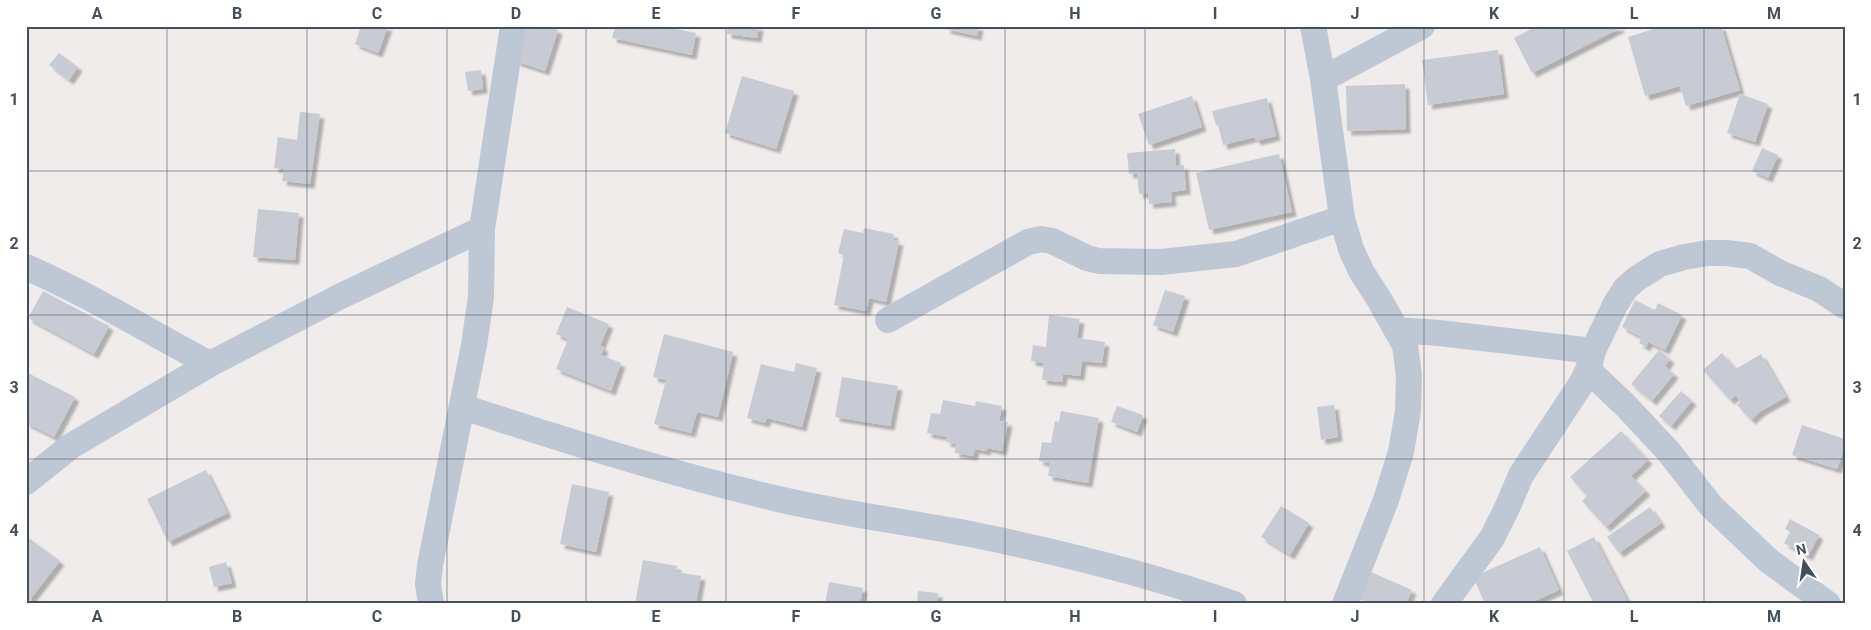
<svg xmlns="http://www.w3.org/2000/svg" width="1871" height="630" font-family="Roboto,sans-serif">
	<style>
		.building { fill: #c8cbd3; filter: url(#shadow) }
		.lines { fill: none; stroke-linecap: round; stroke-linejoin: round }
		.minor { stroke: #bec8d4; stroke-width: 26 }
		.grid { fill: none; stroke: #434f5c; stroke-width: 1; stroke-opacity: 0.55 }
		.neatline { fill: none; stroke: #434f5c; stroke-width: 2 }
		.grid-label { font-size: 16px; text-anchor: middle; font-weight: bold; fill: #434f5c }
	</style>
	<defs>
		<filter id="shadow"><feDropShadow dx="4.5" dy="4.5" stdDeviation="1" flood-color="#0004"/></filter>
	</defs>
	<rect width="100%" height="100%" fill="#f0ecec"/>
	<!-- building -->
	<path class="building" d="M 361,26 L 388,26 L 378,53 L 355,44 Z
		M 527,26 L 548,26 L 558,30 L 545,71 L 515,61 Z
		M 615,26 L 662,26 L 696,33 L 692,55 L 612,38 Z
		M 728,26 L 759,26 L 757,38 L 727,34 Z
		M 946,26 L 979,26 L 977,36 L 946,29 Z
		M 1537,26 L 1619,26 L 1620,28 L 1532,73 L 1514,38 Z
		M 1663,26 L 1721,26 L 1740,90 L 1686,106 L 1680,86 L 1645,96 L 1628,37 Z
		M 1498,50 L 1504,94 L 1428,105 L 1422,60 Z
		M 59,53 L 78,67 L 69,80 L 49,65 Z
		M 481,70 L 483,89 L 468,91 L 465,72 Z
		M 742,76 L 794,91 L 776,149 L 725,133 Z
		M 1405,84 L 1406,129 L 1347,131 L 1346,86 Z
		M 1740,94 L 1768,104 L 1755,142 L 1727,133 Z
		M 1192,96 L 1202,127 L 1149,145 L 1138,114 Z
		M 1267,98 L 1276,136 L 1256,141 L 1255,137 L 1223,145 L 1218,125 L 1216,125 L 1212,111 Z
		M 300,112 L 320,114 L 310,184 L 282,181 L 284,169 L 274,168 L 278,137 L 297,140 Z
		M 1762,148 L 1778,155 L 1768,178 L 1752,171 Z
		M 1175,149 L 1176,166 L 1184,165 L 1186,190 L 1171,192 L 1172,202 L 1149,204 L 1148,193 L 1139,194 L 1137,173 L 1129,174 L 1127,153 Z
		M 1279,154 L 1292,212 L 1209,230 L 1196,173 Z
		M 258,209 L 299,213 L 295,260 L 253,257 Z
		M 864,228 L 894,234 L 893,240 L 899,241 L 886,302 L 869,298 L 866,311 L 834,305 L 844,255 L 838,253 L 844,229 L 863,233 Z
		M 1165,290 L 1185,296 L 1173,332 L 1153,325 Z
		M 43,291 L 109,326 L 94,354 L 28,318 Z
		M 1635,300 L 1655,310 L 1658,303 L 1682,315 L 1665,350 L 1648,342 L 1646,347 L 1639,343 L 1646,329 L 1641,337 L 1622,327 Z
		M 567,307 L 609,324 L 600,346 L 604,347 L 601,355 L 621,363 L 611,391 L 556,369 L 568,339 L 556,334 Z
		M 1049,315 L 1080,319 L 1077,338 L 1105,342 L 1102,363 L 1082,361 L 1080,376 L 1063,374 L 1062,382 L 1042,380 L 1044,363 L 1031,361 L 1033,345 L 1046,347 Z
		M 664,334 L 733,352 L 718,417 L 697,412 L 691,433 L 654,424 L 666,380 L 653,377 Z
		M 1659,350 L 1670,359 L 1665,366 L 1674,374 L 1652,401 L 1631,384 Z
		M 1722,353 L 1736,369 L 1761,354 L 1786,397 L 1761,411 L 1751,420 L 1737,405 L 1740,402 L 1736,395 L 1730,400 L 1703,370 Z
		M 796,363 L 817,368 L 802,427 L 767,418 L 765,423 L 747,418 L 761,364 L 794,372 Z
		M 26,372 L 75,397 L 54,437 L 26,423 Z
		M 842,377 L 898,386 L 890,426 L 835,417 Z
		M 1681,391 L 1692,401 L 1671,426 L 1659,416 Z
		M 943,400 L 975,406 L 976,401 L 1002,406 L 999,421 L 1008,422 L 1002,451 L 987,448 L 986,451 L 975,449 L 973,456 L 955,453 L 956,444 L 946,442 L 947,437 L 927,433 L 931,413 L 940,414 Z
		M 1334,405 L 1338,437 L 1321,440 L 1317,407 Z
		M 1117,406 L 1143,415 L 1137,432 L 1111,422 Z
		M 1061,411 L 1099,418 L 1088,483 L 1048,476 L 1050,463 L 1039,461 L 1042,442 L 1051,443 L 1055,421 L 1059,422 Z
		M 1802,425 L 1845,439 L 1845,446 L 1837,469 L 1792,455 Z
		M 1621,431 L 1648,460 L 1631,476 L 1646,491 L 1606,527 L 1582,501 L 1587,496 L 1570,477 Z
		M 206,470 L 227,513 L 168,542 L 147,499 Z
		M 572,484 L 609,492 L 596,552 L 560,544 Z
		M 1281,506 L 1309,523 L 1290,555 L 1261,537 Z
		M 1650,507 L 1661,523 L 1619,553 L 1607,537 Z
		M 1790,519 L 1819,535 L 1808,556 L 1784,543 L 1790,532 L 1785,529 Z
		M 26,536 L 60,561 L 28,602 L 26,600 Z
		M 1594,537 L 1629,604 L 1594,604 L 1567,551 Z
		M 1540,547 L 1559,590 L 1528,604 L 1485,604 L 1473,577 Z
		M 643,560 L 677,566 L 676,572 L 701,576 L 696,604 L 635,604 Z
		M 226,562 L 232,583 L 214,587 L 209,567 Z
		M 1371,572 L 1412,590 L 1406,604 L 1371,604 L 1359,599 Z
		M 829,582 L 863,588 L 860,604 L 825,604 Z
		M 918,591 L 938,593 L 937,604 L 917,604 Z"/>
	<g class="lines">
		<!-- minor -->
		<path class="minor" d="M 1313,26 L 1323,79
			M 26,267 C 90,295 149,332 210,364
			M 888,320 L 1028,242 L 1041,239 L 1052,241 L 1087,258 L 1099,261 L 1161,262 L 1236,254 L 1342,218
			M 1396,330 L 1439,333 L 1593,351
			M 1588,370 L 1626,406 L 1668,451 L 1711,506 L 1769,561 L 1828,604
			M 463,407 C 567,441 672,474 778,499 C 843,514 909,522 975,535 C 1063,553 1149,574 1234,604
			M 26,482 L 71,446 L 210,364 L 341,296 L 482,229
			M 431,604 L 428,584 L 430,565 L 474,345 L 481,297 L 482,229 L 513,26
			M 1345,604 L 1386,500 L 1401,452 L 1408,411 L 1409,376 L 1405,345 L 1379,299 L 1361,271 L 1351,249 L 1342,218 L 1323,79 L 1422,26
			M 1444,604 L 1492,538 L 1507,508 L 1521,475 L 1581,384 L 1588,370 L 1593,351 L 1615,305 L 1625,289 L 1636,279 L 1660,264 L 1684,257 L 1708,253 L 1727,253 L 1750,256 L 1780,273 L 1819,289 L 1845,306"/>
	</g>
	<!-- grid -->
	<path class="grid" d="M 167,26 L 167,604M 307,26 L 307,604M 447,26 L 447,604M 586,26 L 586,604M 726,26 L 726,604M 866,26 L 866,604M 1005,26 L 1005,604M 1145,26 L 1145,604M 1285,26 L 1285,604M 1424,26 L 1424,604M 1564,26 L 1564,604M 1704,26 L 1704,604M 26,171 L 1845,171M 26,315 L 1845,315M 26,459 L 1845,459"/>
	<!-- border -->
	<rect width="1871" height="630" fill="none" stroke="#ffffff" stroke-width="55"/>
	<!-- north arrow -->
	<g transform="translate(1804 562) rotate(347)" stroke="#ffffff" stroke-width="4" paint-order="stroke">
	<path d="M0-4L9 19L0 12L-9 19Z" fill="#434f5c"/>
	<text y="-8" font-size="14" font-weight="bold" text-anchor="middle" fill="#434f5c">N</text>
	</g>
	<rect x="28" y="28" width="1816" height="574" class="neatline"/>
	<g class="grid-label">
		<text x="97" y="19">A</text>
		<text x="237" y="19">B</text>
		<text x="377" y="19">C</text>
		<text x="516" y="19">D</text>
		<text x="656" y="19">E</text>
		<text x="796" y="19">F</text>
		<text x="936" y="19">G</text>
		<text x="1075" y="19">H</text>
		<text x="1215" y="19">I</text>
		<text x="1355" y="19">J</text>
		<text x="1494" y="19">K</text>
		<text x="1634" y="19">L</text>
		<text x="1774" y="19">M</text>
		<text x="14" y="105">1</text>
		<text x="1857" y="105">1</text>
		<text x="14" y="249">2</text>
		<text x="1857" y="249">2</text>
		<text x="14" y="393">3</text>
		<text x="1857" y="393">3</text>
		<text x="14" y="536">4</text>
		<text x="1857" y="536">4</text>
		<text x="97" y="622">A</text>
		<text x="237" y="622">B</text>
		<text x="377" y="622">C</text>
		<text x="516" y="622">D</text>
		<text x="656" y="622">E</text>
		<text x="796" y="622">F</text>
		<text x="936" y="622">G</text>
		<text x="1075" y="622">H</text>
		<text x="1215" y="622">I</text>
		<text x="1355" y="622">J</text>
		<text x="1494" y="622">K</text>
		<text x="1634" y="622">L</text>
		<text x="1774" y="622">M</text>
	</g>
</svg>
